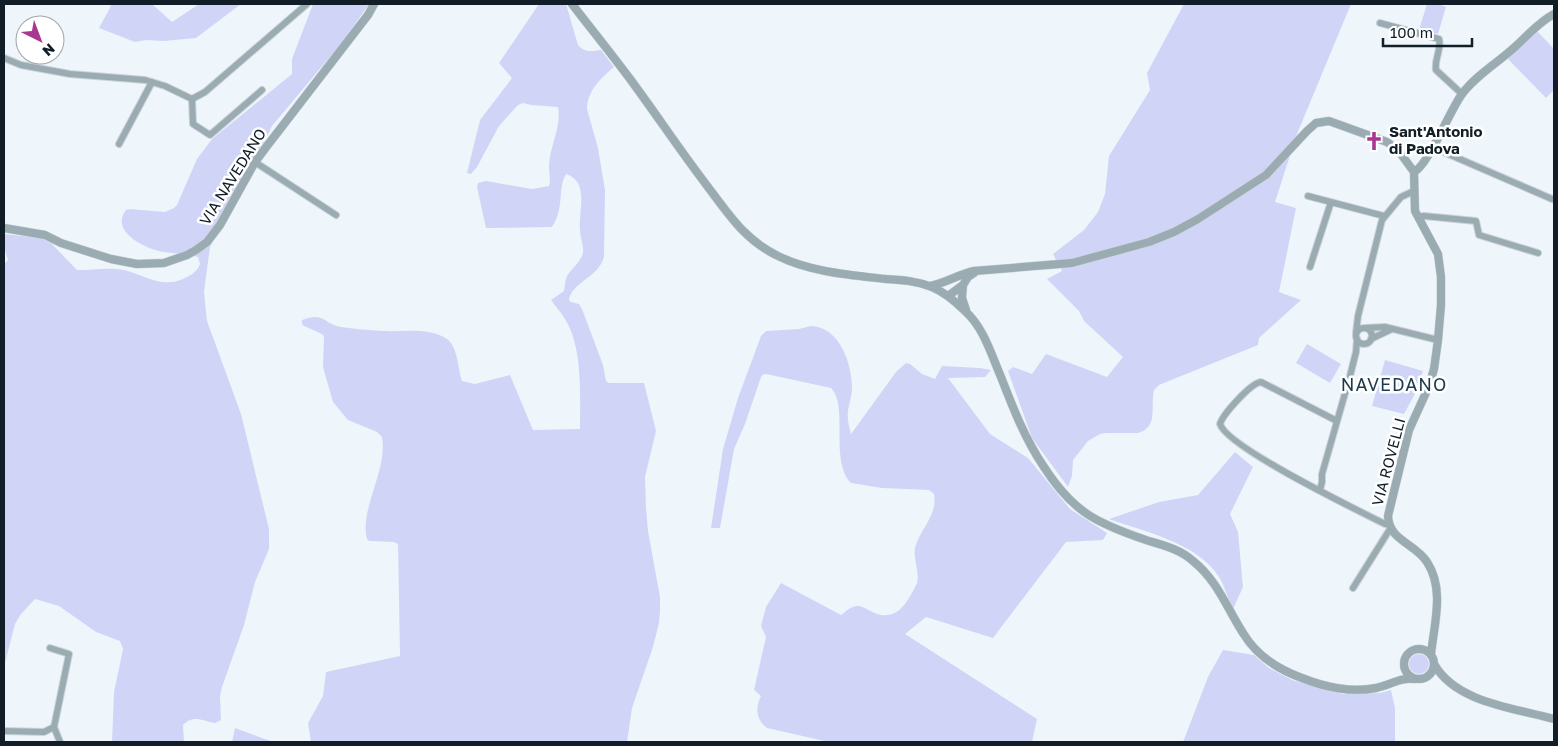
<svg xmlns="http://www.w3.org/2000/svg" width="1558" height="746" font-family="'Golos Text',sans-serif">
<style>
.green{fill:#d0d5f8}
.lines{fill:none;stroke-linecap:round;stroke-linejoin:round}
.minor-casing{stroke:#cbd3d9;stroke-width:8}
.tertiary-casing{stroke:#cbd3d9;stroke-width:9}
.minor{stroke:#9aacb2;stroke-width:6}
.tertiary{stroke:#9aacb2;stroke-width:8}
.labels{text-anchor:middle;stroke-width:5;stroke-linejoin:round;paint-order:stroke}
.poi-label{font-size:15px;font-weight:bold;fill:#111e27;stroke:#fff;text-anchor:start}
.street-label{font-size:15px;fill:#111e27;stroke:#fff}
.quarter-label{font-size:18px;letter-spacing:1px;fill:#1d3b4e;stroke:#fff}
</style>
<rect width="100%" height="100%" fill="#eff6fb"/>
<path class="green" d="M 108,4 L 152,4 L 172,22 L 199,4 L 241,4 L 196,38 L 164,41 L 146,40 L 135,42 L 99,28 L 111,6 Z
M 310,4 L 369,4 L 344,40 L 272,126 L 237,198 L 210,247 L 204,292 L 207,321 L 241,414 L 269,529 L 269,549 L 255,582 L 244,625 L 222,687 L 220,696 L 221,720 L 215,723 C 202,721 194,714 183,725 L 184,742 L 112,742 L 114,692 L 123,649 L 120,641 L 96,632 L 59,606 L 35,599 L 21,614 L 15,624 L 4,667 L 4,264 L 8,260 L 4,247 L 4,234 L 41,238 L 51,243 L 77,270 C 92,270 110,267 124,270 C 148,276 162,290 187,277 C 193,274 197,271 200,264 L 198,257 C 186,253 172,254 159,251 C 143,247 110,231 126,210 L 130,209 L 165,212 L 174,208 L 177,205 L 197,159 L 212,139 L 292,74 L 292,59 L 313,4 Z
M 539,4 L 566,4 L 578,45 C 585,53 591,51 601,50 L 614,67 C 601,78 587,91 587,109 L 598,148 L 605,190 L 604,257 C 599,277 572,282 569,300 L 571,302 L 579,304 L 582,309 L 603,365 L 606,381 L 609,383 L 644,383 L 656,431 L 645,477 L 646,508 L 648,531 L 660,597 L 660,611 L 659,623 L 653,647 L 632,708 L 627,742 L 311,742 L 308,723 L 323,696 L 326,672 L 400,656 L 398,544 L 394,542 L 369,541 L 367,539 C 359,510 388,470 382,437 L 377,432 L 348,420 L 333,402 L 323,367 L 324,336 L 320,333 L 304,326 L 302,324 L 302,320 C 324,311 324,324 341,327 C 354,329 369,330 383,331 C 403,332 429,327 447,339 C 458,347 458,369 462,381 L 475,384 L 510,375 L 533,430 L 580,429 C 580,395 583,348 565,319 C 561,312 555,306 551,300 L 564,291 C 565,286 565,280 567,276 C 572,268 580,263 583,253 C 584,245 580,238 580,230 C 578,211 590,182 566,174 C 557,190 565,207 552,227 L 486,228 L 477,187 L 478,183 L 486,181 L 532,189 L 549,186 C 551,179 549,174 549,167 C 549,147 562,127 558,107 L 531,105 L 523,103 L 518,105 L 499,126 L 477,167 L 471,174 L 467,173 L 480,120 L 512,78 L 499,63 Z
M 1184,4 L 1351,4 L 1297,134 L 1275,202 L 1296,208 L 1279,292 L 1301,300 L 1259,338 L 1258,345 L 1159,385 L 1154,390 C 1150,407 1159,427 1138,433 L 1106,433 L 1100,434 L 1088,441 L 1073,460 L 1072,476 L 1068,487 L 1032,438 L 1008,371 L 1013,367 L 1032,374 L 1046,354 L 1107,377 L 1123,357 L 1084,321 L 1079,311 L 1047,279 L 1062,271 L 1053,254 L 1084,230 L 1098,212 L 1105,194 L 1109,156 L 1150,90 L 1147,73 Z
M 1427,4 L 1438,4 L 1446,7 L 1438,34 L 1419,30 Z
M 1537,31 L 1554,49 L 1554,90 L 1546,98 L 1508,59 Z
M 811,326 C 840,327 852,364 852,388 C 852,396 849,403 848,411 C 847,419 849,426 851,434 L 896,372 L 906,363 L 910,364 L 922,374 L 935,379 L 942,366 L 980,368 L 991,370 L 985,377 L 948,378 L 990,434 L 1028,458 L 1070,509 L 1107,533 L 1103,540 L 1066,542 L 993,638 L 926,617 L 905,634 L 1037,719 L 1032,742 L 829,742 L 767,728 C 756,720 755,707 761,696 L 754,690 L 766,637 L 761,626 L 766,607 L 781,583 L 841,615 C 846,611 852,605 859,606 C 865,607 871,612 877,614 C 899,621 909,599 917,583 C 920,572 913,560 915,548 C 920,529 938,515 934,494 L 929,490 L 882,488 L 851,483 C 829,460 849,406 831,388 L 766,374 L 762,375 L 760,380 L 745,424 L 734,449 L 720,528 L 711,528 L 723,449 L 738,398 L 761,336 L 766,331 L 799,329 Z
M 1307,344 L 1341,364 L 1330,383 L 1296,363 Z
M 1385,360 L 1423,371 L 1417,390 L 1404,414 L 1372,406 Z
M 1235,452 L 1253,467 L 1230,514 L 1238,532 L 1243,587 L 1233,609 C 1228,599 1225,587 1219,577 C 1198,543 1145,532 1109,519 L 1159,502 L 1198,495 Z
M 1223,650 L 1254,655 L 1269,668 L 1292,680 L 1343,694 L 1380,693 L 1391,690 L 1395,708 L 1395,742 L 1183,742 L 1208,677 Z
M1409 664a10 10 0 1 1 20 0a10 10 0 1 1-20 0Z
M 235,728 L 273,742 L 232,742 Z"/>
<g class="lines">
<g class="minor-casing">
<path id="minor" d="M 1380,23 L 1439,39 C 1442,49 1434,59 1436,70 L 1462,94
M 4,58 L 21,65 L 70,74 L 145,80 L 165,86 L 192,99 L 193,124 L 210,135 L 262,90
M 192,99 L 205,92 L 307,4
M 119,144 L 152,82
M 1432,147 L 1552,199
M 255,162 L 336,215
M 1308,196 L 1384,216
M 1418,217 L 1424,216 L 1476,221 L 1479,235 L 1538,253
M 1310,267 L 1331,202
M 1364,328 L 1385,327 L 1438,340
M1356 336a8 8 0 1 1 16 0a8 8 0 1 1-16 0Z
M 1356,333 L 1358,316 L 1382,220 L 1401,197 L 1414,191
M 1371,339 L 1392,329
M 1337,421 L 1261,382 C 1251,383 1223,414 1220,424 C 1227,447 1357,510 1385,524 L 1388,524
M 1320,490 L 1322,482 L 1322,474 L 1350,376 L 1356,352 L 1357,339
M 1353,588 L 1390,529
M 54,727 L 60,742
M 4,731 L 44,732 L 54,727 L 69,654 L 50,648"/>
</g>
<g class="tertiary-casing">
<path id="tertiary" d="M 572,4 C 592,30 613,56 633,83 C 658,117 682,153 708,187 C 729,215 745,240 778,256 C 810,272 850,275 886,279 C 902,280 917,281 932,287 C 944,292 956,302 965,311 C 984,328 991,354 1001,377 C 1013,408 1025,439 1044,467 C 1073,512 1096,523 1146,540 C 1162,545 1180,549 1193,561 C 1217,580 1227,608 1243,633 C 1256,655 1277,669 1302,678 C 1324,687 1352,693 1376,688 C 1391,685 1400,677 1415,679
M 1414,172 C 1429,164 1450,110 1462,94 C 1476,75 1499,62 1516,46 C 1529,34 1539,22 1554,14
M 4,228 L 45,235 L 61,243 L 111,259 L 137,264 L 164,263 L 187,255 L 196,250 L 207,242 L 220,225 L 255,162 L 267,146 L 368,15 L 374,4
M 963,285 L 962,298 L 966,310
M 930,286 C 946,283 959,274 974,271 L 1072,263 L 1149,242 L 1174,232 L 1198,219 L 1266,175 L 1307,131 L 1316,123 L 1329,121 L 1387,142 L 1398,150 L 1414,172 L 1415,211 L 1438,254 L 1441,277 L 1441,305 L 1438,340 L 1434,369 L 1429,386 L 1409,430 L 1388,516 C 1389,541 1415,543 1427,562 C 1445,589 1434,625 1431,654
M 948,296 L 963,285 L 968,277 L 974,273
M1404 664a15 15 0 1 1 30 0a15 15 0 1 1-30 0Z
M 1434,664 C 1456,703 1515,708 1554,719"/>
</g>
<use href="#minor" class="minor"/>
<use href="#tertiary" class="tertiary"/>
</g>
<defs>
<g id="church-bare" transform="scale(1.5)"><path d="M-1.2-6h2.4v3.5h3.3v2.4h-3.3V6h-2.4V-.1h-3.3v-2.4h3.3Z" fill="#a83792" stroke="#fff" stroke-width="2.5" paint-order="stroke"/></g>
</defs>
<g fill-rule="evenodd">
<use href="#church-bare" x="1374" y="141"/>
</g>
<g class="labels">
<g class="poi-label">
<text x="1389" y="137">Sant'Antonio<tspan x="1389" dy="17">di Padova</tspan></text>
</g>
<g class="street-label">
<text transform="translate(233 177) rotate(-58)" y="5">VIA NAVEDANO</text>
<text transform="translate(1389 462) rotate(-75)" y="5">VIA ROVELLI</text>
</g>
<g class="quarter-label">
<text x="1394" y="391">NAVEDANO</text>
</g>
</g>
<rect width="1558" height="746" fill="none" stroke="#111e27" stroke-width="10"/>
<g transform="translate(40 40) rotate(138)"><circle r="24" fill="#ffffff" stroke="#a0a5a9"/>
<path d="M0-4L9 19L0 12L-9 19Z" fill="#a83792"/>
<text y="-8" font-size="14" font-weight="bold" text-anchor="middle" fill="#111e27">N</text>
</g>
<path d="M1383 38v8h89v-8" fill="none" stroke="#111e27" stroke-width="2.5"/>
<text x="1390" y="38" font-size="15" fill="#111e27" stroke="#ffffff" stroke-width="4" paint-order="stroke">100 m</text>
</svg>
